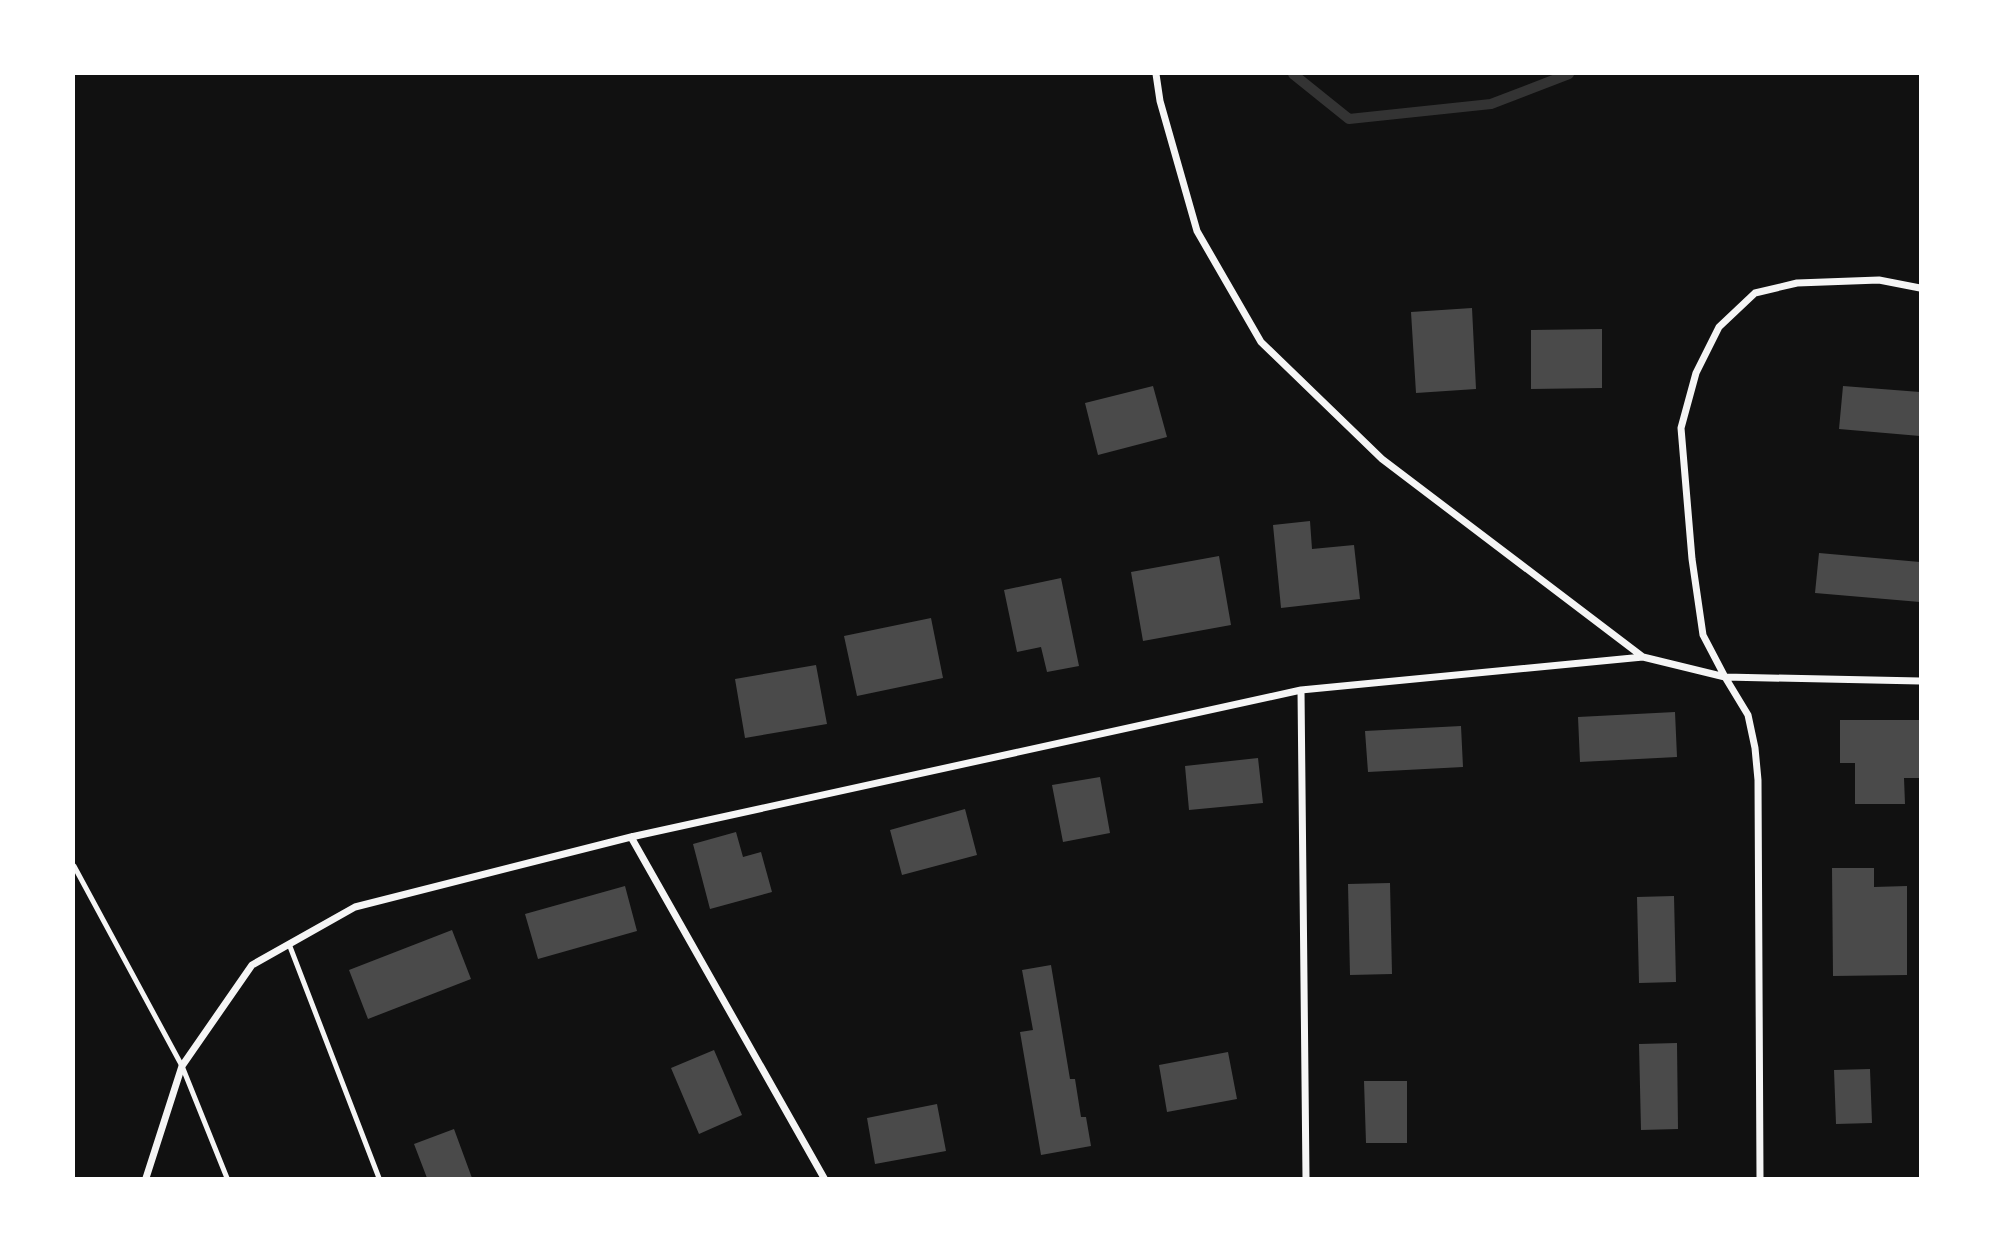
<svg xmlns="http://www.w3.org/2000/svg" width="1994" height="1252" font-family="Barlow,sans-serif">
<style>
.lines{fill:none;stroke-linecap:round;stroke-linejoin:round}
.stream{stroke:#333;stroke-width:10}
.building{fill:#4a4a4a}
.service{stroke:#f5f5f5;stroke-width:5}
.minor{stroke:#f5f5f5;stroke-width:7}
</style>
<rect width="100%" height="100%" fill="#111"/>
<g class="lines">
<path class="stream" d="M 1293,74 L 1349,119 L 1491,104 L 1569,74"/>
</g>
<path class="building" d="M 1472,308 L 1476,389 L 1416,393 L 1411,312 Z
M 1602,329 L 1602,388 L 1531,389 L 1531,330 Z
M 1153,386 L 1167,437 L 1098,455 L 1085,403 Z
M 1843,386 L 1920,392 L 1920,436 L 1839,429 Z
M 1310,521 L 1312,549 L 1354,545 L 1360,599 L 1281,608 L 1273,525 Z
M 1819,553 L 1920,562 L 1920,602 L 1815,593 Z
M 1219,556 L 1231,625 L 1143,641 L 1131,572 Z
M 1061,578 L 1079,666 L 1047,672 L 1041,647 L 1017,652 L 1004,590 Z
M 931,618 L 943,678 L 857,696 L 844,636 Z
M 816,665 L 827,724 L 745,738 L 735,679 Z
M 1675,712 L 1677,757 L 1580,762 L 1578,717 Z
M 1840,720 L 1920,720 L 1920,778 L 1904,778 L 1905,804 L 1855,804 L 1855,763 L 1840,763 Z
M 1461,726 L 1463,767 L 1368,772 L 1365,731 Z
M 1258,758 L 1263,803 L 1189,810 L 1185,766 Z
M 1100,777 L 1110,833 L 1063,842 L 1052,785 Z
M 965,809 L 977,855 L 902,875 L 890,830 Z
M 736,832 L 743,857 L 761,852 L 772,892 L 710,909 L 693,844 Z
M 1832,868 L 1874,868 L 1874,887 L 1907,886 L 1907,975 L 1833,976 Z
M 1390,883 L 1392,974 L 1350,975 L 1348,884 Z
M 625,886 L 637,931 L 538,959 L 525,914 Z
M 1674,896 L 1676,982 L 1639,983 L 1637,897 Z
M 452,930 L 471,979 L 368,1019 L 349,970 Z
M 1051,965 L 1070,1079 L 1075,1079 L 1081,1117 L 1086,1117 L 1091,1146 L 1041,1155 L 1020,1032 L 1033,1030 L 1022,970 Z
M 1677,1043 L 1678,1129 L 1641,1130 L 1639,1044 Z
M 714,1050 L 742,1115 L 699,1134 L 671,1068 Z
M 1228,1052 L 1237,1099 L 1167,1112 L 1159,1065 Z
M 1870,1069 L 1872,1123 L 1836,1124 L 1834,1070 Z
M 1364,1081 L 1407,1081 L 1407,1143 L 1366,1143 Z
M 937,1104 L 946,1151 L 875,1164 L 867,1118 Z
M 454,1129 L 472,1178 L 427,1178 L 414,1144 Z"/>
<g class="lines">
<path class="service" d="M 74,866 L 182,1066 L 227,1178
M 289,944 L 379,1178"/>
<path class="minor" d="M 1156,74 L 1160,101 L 1197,231 L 1261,342 L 1382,459 L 1643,657
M 1301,690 L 1306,1178
M 631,837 L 824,1178
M 146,1178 L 182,1066 L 252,965 L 355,907 L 631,837 L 1301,690 L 1643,657 L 1725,677 L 1920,681
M 1760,1178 L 1758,780 L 1755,748 L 1748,715 L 1725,677 L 1703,635 L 1692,559 L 1681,428 L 1696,373 L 1719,327 L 1755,293 L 1797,283 L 1879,280 L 1920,288"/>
</g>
<rect width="1994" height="1252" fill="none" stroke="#ffffff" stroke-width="150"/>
</svg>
